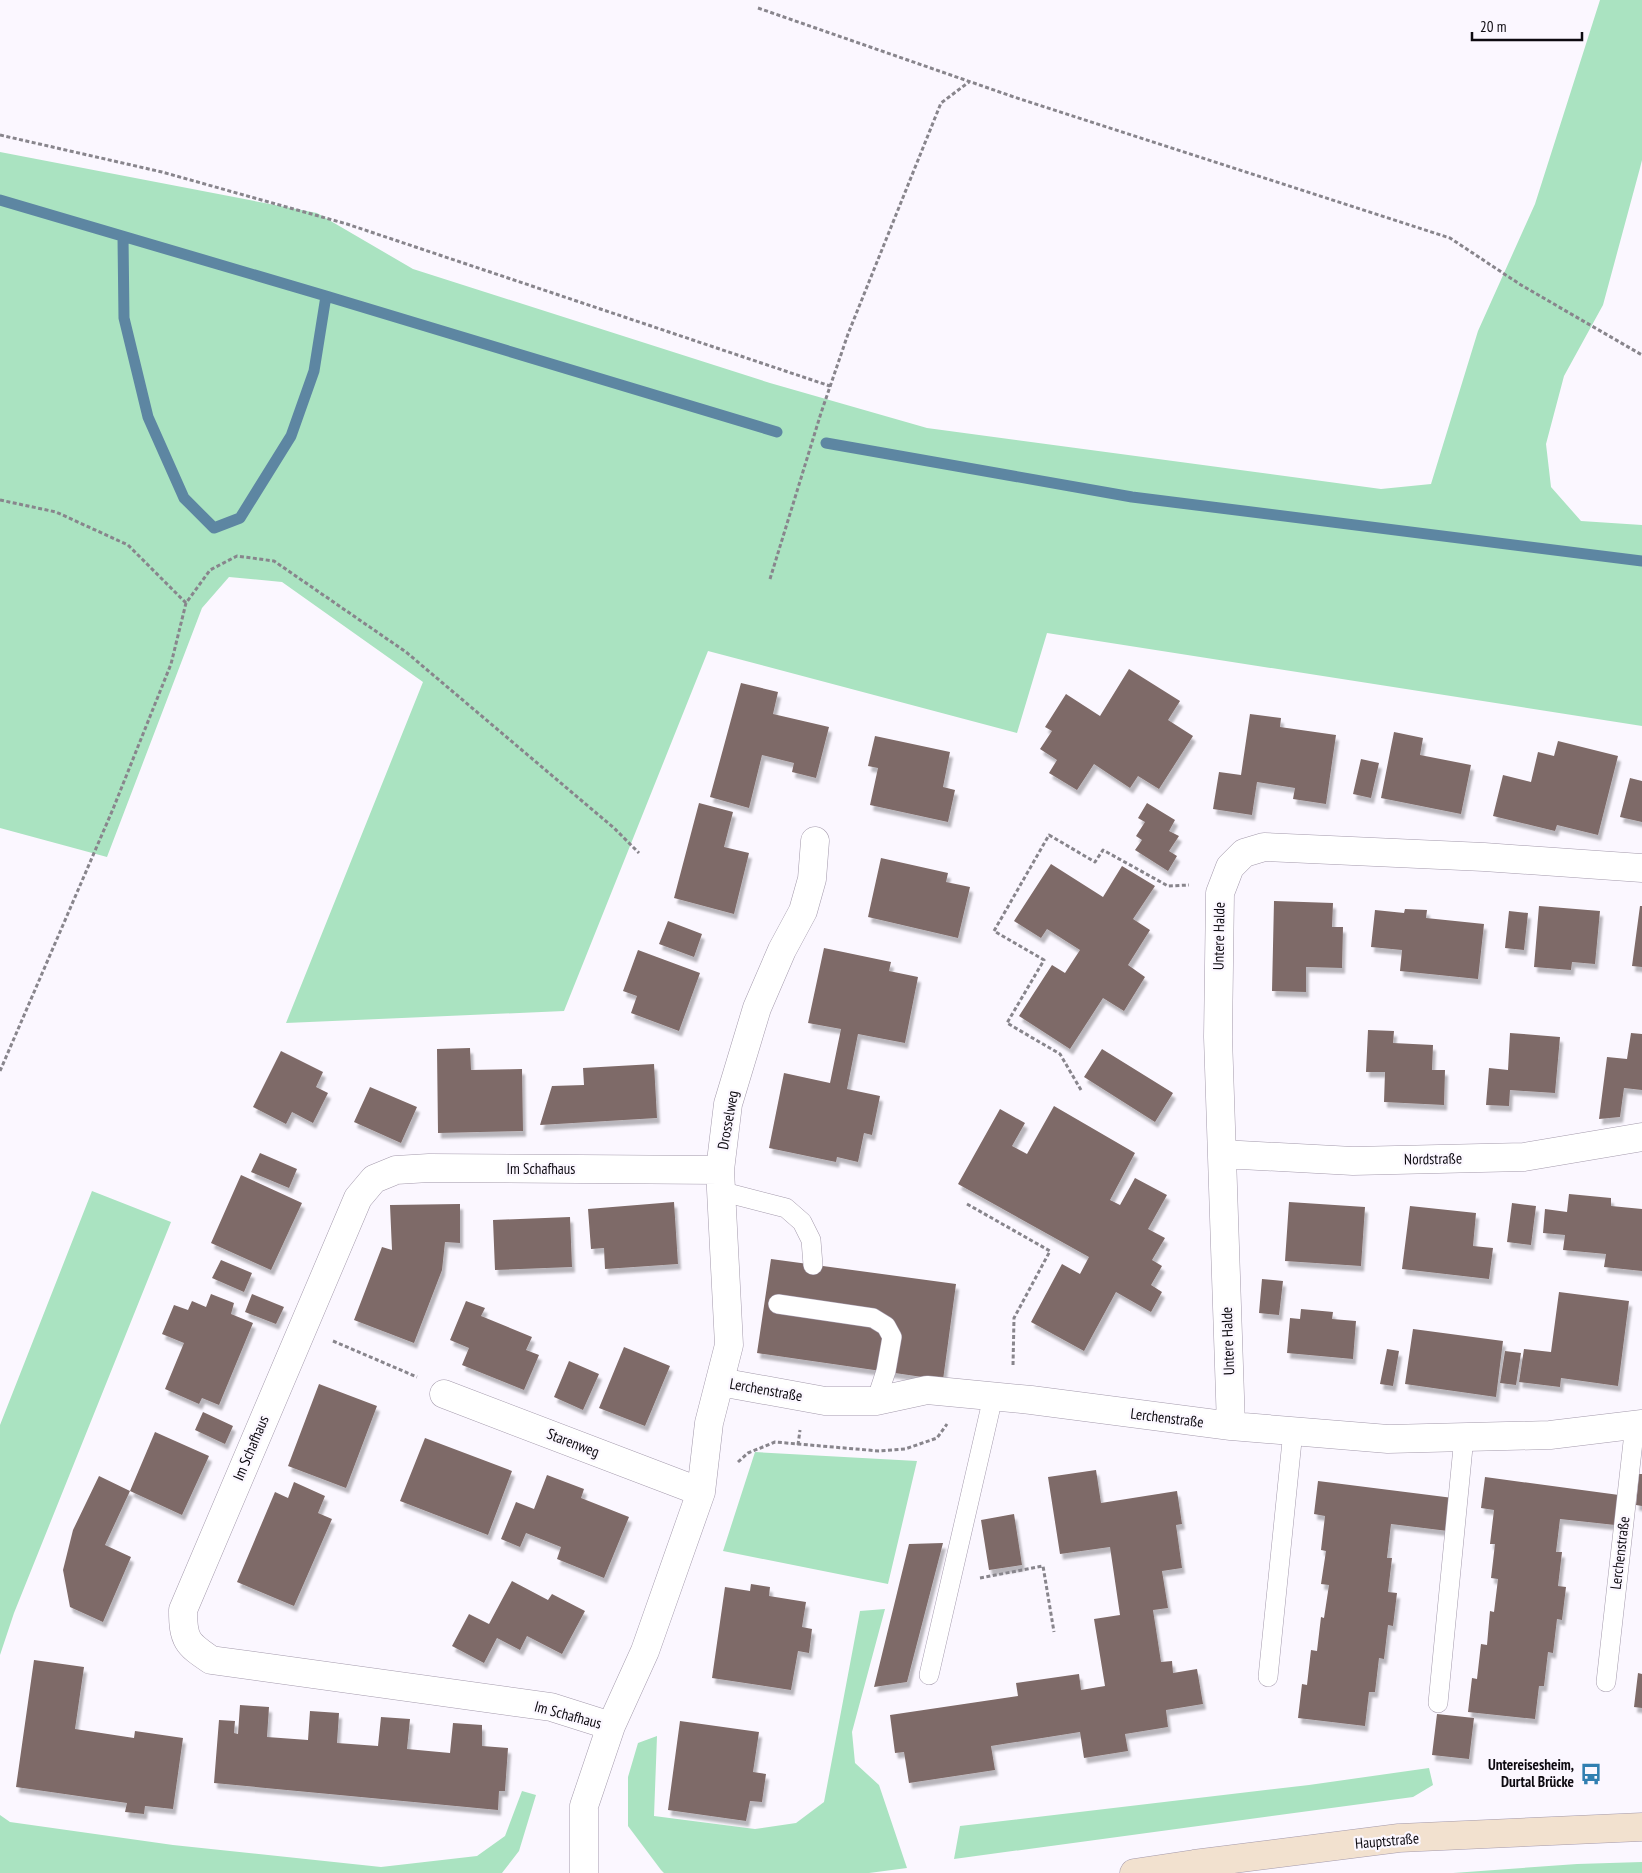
<svg xmlns="http://www.w3.org/2000/svg" width="1642" height="1873" font-family="'PT Sans Narrow',sans-serif">
<style>
.green{fill:#aae3c1}
.lines{fill:none;stroke-linecap:round;stroke-linejoin:round}
.stream{stroke:#5d86a2;stroke-width:11}
.building{fill:#7e6a67;filter:url(#shadow)}
.service-casing{stroke:#a49aac;stroke-width:20}
.minor-casing{stroke:#a49aac;stroke-width:29}
.secondary-casing{stroke:#a49aac;stroke-width:29}
.path{stroke:#88858c;stroke-width:3;stroke-dasharray:4 2.5;stroke-linecap:butt}
.service{stroke:#fff;stroke-width:19}
.minor{stroke:#fff;stroke-width:28}
.secondary{stroke:#f2e1cf;stroke-width:28}
.labels{text-anchor:middle;stroke-width:4.5;stroke-linejoin:round;paint-order:stroke}
.street-label{font-size:15px;fill:#0d0a10;stroke:#fbf7ff}
.poi-label{font-size:15px;font-weight:bold;fill:#0d0a10;stroke:#fbf7ff;text-anchor:end}
</style>
<defs>
<filter id="shadow"><feDropShadow dx="3" dy="5.5" stdDeviation="1" flood-color="#0004"/></filter>
</defs>
<rect width="100%" height="100%" fill="#fbf7ff"/>
<path class="green" d="M 1600,0 L 1642,0 L 1642,160 L 1640,168 L 1603,305 L 1564,376 L 1546,444 L 1551,487 L 1581,521 L 1642,525 L 1642,726 L 1047,633 L 1017,733 L 708,651 L 564,1011 L 286,1023 L 423,682 L 282,582 L 229,577 L 202,608 L 107,857 L 0,828 L 0,152 L 317,213 L 413,269 L 770,383 L 927,428 L 1381,489 L 1431,484 L 1478,331 L 1535,204 Z
M 92,1191 L 171,1222 L 14,1613 L 0,1655 L 0,1425 Z
M 755,1452 L 917,1461 L 888,1584 L 723,1551 Z
M 885,1609 L 852,1732 L 855,1763 L 879,1785 L 907,1868 L 869,1873 L 664,1873 L 661,1870 L 628,1826 L 628,1777 L 638,1743 L 657,1736 L 654,1816 L 755,1829 L 796,1823 L 824,1802 L 860,1611 Z
M 1429,1768 L 1433,1785 L 1413,1797 L 954,1859 L 960,1826 L 1309,1785 Z
M 522,1791 L 536,1795 L 519,1851 L 502,1873 L 0,1873 L 0,1815 L 10,1822 L 173,1845 L 381,1867 L 477,1856 L 505,1836 Z
M 1642,1862 L 1642,1873 L 1453,1873 L 1577,1864 Z"/>
<g class="lines">
<path class="stream" d="M 0,200 L 326,296 L 777,432
M 123,237 L 124,318 L 148,417 L 184,498 L 214,528 L 240,518 L 291,436 L 314,371 L 326,296
M 826,443 L 1132,497 L 1642,561"/>
</g>
<path class="building" d="M 1129,669 L 1180,701 L 1168,720 L 1193,736 L 1159,789 L 1138,776 L 1130,788 L 1094,764 L 1077,790 L 1049,773 L 1057,760 L 1040,749 L 1052,731 L 1045,727 L 1066,694 L 1100,716 Z
M 741,683 L 778,692 L 773,714 L 829,727 L 816,778 L 792,772 L 794,763 L 762,755 L 749,808 L 710,797 Z
M 1250,714 L 1281,718 L 1280,727 L 1336,735 L 1326,804 L 1293,799 L 1295,788 L 1257,782 L 1252,815 L 1213,809 L 1219,772 L 1241,775 Z
M 1394,732 L 1423,738 L 1420,755 L 1471,765 L 1461,814 L 1381,798 Z
M 875,736 L 950,752 L 943,787 L 955,790 L 948,822 L 870,805 L 878,768 L 868,766 Z
M 1558,741 L 1618,756 L 1598,835 L 1557,825 L 1555,831 L 1493,816 L 1503,775 L 1531,782 L 1538,752 L 1554,756 Z
M 1361,759 L 1379,763 L 1371,798 L 1353,794 Z
M 1630,778 L 1642,781 L 1642,822 L 1620,817 Z
M 699,803 L 733,812 L 724,847 L 749,853 L 734,914 L 674,898 Z
M 1147,803 L 1175,820 L 1169,831 L 1179,836 L 1169,851 L 1177,856 L 1168,871 L 1135,850 L 1142,840 L 1136,836 L 1145,822 L 1138,818 Z
M 881,858 L 948,873 L 946,882 L 970,887 L 958,938 L 868,917 Z
M 1051,864 L 1103,897 L 1122,866 L 1155,886 L 1133,919 L 1150,930 L 1128,965 L 1145,977 L 1124,1011 L 1103,998 L 1070,1049 L 1019,1016 L 1052,965 L 1065,973 L 1080,950 L 1047,929 L 1041,938 L 1014,921 Z
M 1274,901 L 1333,903 L 1332,927 L 1343,927 L 1342,968 L 1306,967 L 1306,992 L 1272,991 Z
M 1539,906 L 1600,911 L 1595,964 L 1572,962 L 1571,970 L 1534,967 Z
M 1640,906 L 1642,906 L 1642,967 L 1632,966 Z
M 1405,909 L 1427,910 L 1426,918 L 1484,924 L 1478,979 L 1400,971 L 1402,950 L 1371,947 L 1375,910 L 1404,913 Z
M 1509,911 L 1528,913 L 1524,950 L 1505,948 Z
M 668,921 L 702,934 L 694,957 L 659,944 Z
M 824,948 L 891,962 L 889,971 L 918,977 L 905,1043 L 858,1034 L 847,1089 L 880,1096 L 872,1135 L 864,1133 L 858,1162 L 837,1157 L 836,1162 L 769,1148 L 784,1073 L 830,1083 L 841,1029 L 808,1023 Z
M 638,950 L 700,973 L 679,1031 L 631,1013 L 637,996 L 623,991 Z
M 1368,1030 L 1394,1031 L 1393,1043 L 1433,1045 L 1432,1070 L 1445,1070 L 1444,1105 L 1384,1102 L 1385,1072 L 1366,1072 Z
M 1510,1033 L 1560,1037 L 1555,1093 L 1510,1090 L 1509,1106 L 1486,1105 L 1489,1068 L 1508,1070 Z
M 1631,1033 L 1642,1034 L 1642,1090 L 1624,1088 L 1620,1117 L 1599,1119 L 1607,1057 L 1627,1059 Z
M 470,1048 L 471,1070 L 522,1069 L 523,1131 L 438,1133 L 437,1049 Z
M 1102,1049 L 1173,1093 L 1155,1122 L 1084,1077 Z
M 281,1051 L 323,1072 L 316,1087 L 328,1093 L 313,1123 L 292,1112 L 286,1124 L 253,1107 Z
M 654,1064 L 657,1118 L 540,1125 L 552,1086 L 584,1085 L 583,1068 Z
M 370,1087 L 417,1107 L 401,1143 L 354,1122 Z
M 1054,1106 L 1135,1153 L 1110,1200 L 1120,1205 L 1135,1178 L 1167,1195 L 1148,1229 L 1165,1238 L 1152,1260 L 1162,1266 L 1151,1285 L 1162,1292 L 1151,1312 L 1116,1292 L 1084,1351 L 1031,1322 L 1062,1264 L 1080,1274 L 1089,1257 L 958,1184 L 1000,1109 L 1025,1123 L 1012,1146 L 1027,1154 Z
M 260,1153 L 297,1169 L 289,1188 L 251,1172 Z
M 241,1175 L 302,1203 L 271,1270 L 211,1243 Z
M 1569,1194 L 1611,1198 L 1611,1206 L 1642,1209 L 1642,1271 L 1604,1267 L 1606,1254 L 1563,1250 L 1565,1235 L 1543,1233 L 1545,1209 L 1567,1212 Z
M 674,1202 L 678,1264 L 605,1269 L 604,1248 L 591,1249 L 588,1209 Z
M 1289,1202 L 1365,1207 L 1361,1266 L 1285,1261 Z
M 1512,1203 L 1536,1206 L 1531,1245 L 1507,1242 Z
M 460,1204 L 460,1243 L 445,1242 L 442,1270 L 414,1343 L 354,1320 L 382,1247 L 392,1250 L 390,1205 Z
M 1410,1206 L 1476,1213 L 1473,1246 L 1493,1248 L 1489,1279 L 1402,1269 Z
M 570,1217 L 572,1267 L 495,1270 L 493,1220 Z
M 771,1259 L 956,1284 L 943,1380 L 757,1353 Z
M 221,1260 L 252,1273 L 244,1292 L 212,1278 Z
M 1262,1279 L 1283,1281 L 1279,1315 L 1259,1313 Z
M 1559,1292 L 1629,1301 L 1618,1386 L 1561,1378 L 1560,1387 L 1519,1382 L 1524,1349 L 1551,1352 Z
M 211,1294 L 234,1303 L 231,1314 L 253,1323 L 219,1405 L 202,1398 L 199,1404 L 165,1389 L 184,1343 L 162,1334 L 174,1305 L 188,1310 L 192,1301 L 206,1307 Z
M 252,1294 L 284,1307 L 276,1324 L 245,1312 Z
M 466,1301 L 485,1308 L 481,1316 L 532,1337 L 526,1350 L 539,1355 L 524,1390 L 462,1365 L 469,1348 L 450,1340 Z
M 1301,1309 L 1333,1312 L 1332,1319 L 1356,1321 L 1353,1359 L 1287,1353 L 1290,1318 L 1300,1319 Z
M 1413,1329 L 1503,1341 L 1496,1397 L 1405,1384 Z
M 624,1347 L 670,1366 L 645,1426 L 599,1408 Z
M 1387,1349 L 1399,1351 L 1393,1386 L 1380,1384 Z
M 1505,1351 L 1521,1353 L 1516,1385 L 1500,1383 Z
M 569,1361 L 599,1374 L 583,1410 L 554,1397 Z
M 319,1384 L 377,1406 L 346,1488 L 288,1466 Z
M 203,1412 L 233,1426 L 225,1444 L 195,1430 Z
M 155,1432 L 209,1456 L 182,1515 L 130,1491 L 105,1545 L 131,1557 L 103,1622 L 70,1607 L 63,1570 L 73,1530 L 99,1476 L 130,1491 Z
M 425,1438 L 512,1471 L 488,1535 L 400,1501 Z
M 1096,1470 L 1101,1503 L 1177,1491 L 1182,1524 L 1176,1525 L 1182,1568 L 1162,1571 L 1168,1608 L 1153,1610 L 1161,1662 L 1172,1661 L 1173,1673 L 1197,1669 L 1203,1704 L 1166,1710 L 1168,1727 L 1125,1734 L 1128,1751 L 1084,1758 L 1080,1732 L 991,1746 L 995,1770 L 909,1783 L 904,1752 L 895,1753 L 890,1715 L 1018,1696 L 1016,1683 L 1079,1674 L 1081,1690 L 1105,1686 L 1094,1619 L 1120,1615 L 1110,1547 L 1060,1554 L 1048,1477 Z
M 1639,1474 L 1642,1474 L 1642,1506 L 1636,1505 Z
M 547,1475 L 584,1489 L 581,1498 L 629,1517 L 604,1578 L 557,1559 L 561,1547 L 526,1533 L 520,1547 L 501,1539 L 516,1502 L 534,1509 Z
M 1485,1477 L 1619,1495 L 1615,1525 L 1560,1519 L 1556,1552 L 1562,1552 L 1558,1586 L 1566,1587 L 1562,1620 L 1557,1619 L 1553,1653 L 1548,1652 L 1544,1686 L 1539,1686 L 1535,1719 L 1468,1712 L 1472,1678 L 1477,1679 L 1481,1644 L 1487,1645 L 1490,1611 L 1494,1612 L 1498,1579 L 1491,1578 L 1495,1544 L 1490,1544 L 1494,1510 L 1481,1508 Z
M 1318,1481 L 1453,1498 L 1448,1531 L 1391,1524 L 1387,1558 L 1392,1558 L 1388,1592 L 1397,1593 L 1393,1626 L 1388,1625 L 1384,1659 L 1379,1658 L 1375,1692 L 1369,1692 L 1365,1726 L 1298,1718 L 1302,1684 L 1307,1685 L 1311,1650 L 1317,1651 L 1321,1617 L 1324,1618 L 1329,1585 L 1321,1584 L 1326,1551 L 1321,1550 L 1325,1516 L 1314,1514 Z
M 294,1482 L 325,1496 L 318,1513 L 332,1519 L 294,1606 L 237,1582 L 275,1492 L 288,1498 Z
M 1014,1514 L 1022,1565 L 989,1570 L 981,1520 Z
M 943,1543 L 907,1682 L 874,1687 L 909,1544 Z
M 512,1581 L 548,1600 L 552,1594 L 585,1611 L 562,1654 L 527,1636 L 520,1650 L 497,1638 L 484,1663 L 452,1646 L 469,1614 L 489,1624 Z
M 751,1584 L 770,1587 L 769,1596 L 806,1602 L 802,1627 L 812,1629 L 809,1653 L 798,1651 L 791,1690 L 712,1678 L 725,1587 L 750,1591 Z
M 34,1660 L 84,1667 L 75,1729 L 134,1738 L 135,1731 L 183,1738 L 173,1809 L 145,1806 L 144,1814 L 125,1812 L 127,1803 L 16,1787 Z
M 1638,1673 L 1642,1674 L 1642,1708 L 1634,1707 Z
M 240,1705 L 269,1707 L 267,1737 L 308,1740 L 310,1711 L 339,1713 L 337,1743 L 378,1746 L 381,1717 L 410,1719 L 407,1749 L 450,1753 L 453,1723 L 482,1725 L 482,1746 L 508,1748 L 505,1791 L 499,1791 L 498,1810 L 214,1783 L 219,1720 L 235,1721 L 234,1733 L 238,1734 Z
M 1437,1714 L 1474,1718 L 1469,1759 L 1432,1755 Z
M 680,1721 L 759,1732 L 753,1772 L 766,1774 L 762,1802 L 750,1801 L 746,1821 L 668,1810 Z"/>
<g class="lines">
<g class="service-casing">
<path id="service" d="M 720,1191 L 786,1208 L 802,1222 L 811,1240 L 813,1265
M 778,1304 L 873,1318 L 886,1326 L 892,1337 L 886,1371 L 876,1401
M 929,1675 L 993,1397
M 1268,1677 L 1293,1431
M 1606,1682 L 1635,1424
M 1438,1703 L 1464,1437"/>
</g>
<g class="minor-casing">
<path id="minor" d="M 1222,1154 L 1353,1161 L 1524,1157 L 1642,1137
M 720,1382 L 825,1401 L 876,1401 L 927,1390 L 1031,1400 L 1231,1426 L 1388,1439 L 1550,1435 L 1642,1424
M 444,1394 L 701,1492
M 1231,1426 L 1218,1037 L 1220,893 L 1230,867 L 1244,853 L 1264,847 L 1484,857 L 1642,868
M 611,1726 L 551,1707 L 211,1660 C 187,1644 183,1640 183,1610 L 358,1198 L 374,1179 L 396,1170 L 429,1168 L 720,1170
M 584,1873 L 584,1806 L 611,1726 L 645,1651 L 701,1492 L 709,1423 L 729,1345 L 720,1170 L 728,1104 L 757,1008 L 782,950 L 803,911 L 812,879 L 815,841"/>
</g>
<g class="secondary-casing">
<path id="secondary" d="M 1134,1873 L 1194,1864 L 1399,1838 L 1642,1827"/>
</g>
<path class="path" d="M 758,8 L 1014,97 L 1450,238 L 1521,285 L 1642,355
M 0,135 L 162,172 L 347,224 L 830,386
M 0,500 L 56,512 L 128,545 L 186,603
M 770,579 L 821,413 L 848,334 L 941,103 L 969,82
M 0,1071 L 113,809 L 171,664 L 186,603 L 210,570 L 237,556 L 274,561 L 406,652 L 614,828 L 639,853
M 1081,1090 L 1060,1054 L 1007,1023 L 1044,960 L 994,931 L 1049,835 L 1095,862 L 1103,850 L 1168,886 L 1189,885
M 967,1204 L 1050,1251 L 1014,1318 L 1013,1366
M 333,1341 L 417,1377
M 798,1445 L 800,1430
M 738,1462 L 748,1453 L 775,1442 L 879,1451 L 905,1449 L 937,1438 L 947,1424
M 980,1578 L 1043,1566 L 1054,1632"/>
<use href="#service" class="service"/>
<use href="#minor" class="minor"/>
<use href="#secondary" class="secondary"/>
</g>
<defs>
<g id="bus-bare" transform="scale(1.725)"><path d="M-5-6H5V4H4V6H2V4H-2V6H-4V4H-5ZM-3.5-4V0h7V-4ZM-3.5 1.2v1.5H-2V1.2ZM2 1.2v1.5H3.5V1.2Z" fill="#317fb1" stroke="#fbf7ff" stroke-width="2.5" paint-order="stroke"/></g>
</defs>
<g fill-rule="evenodd">
<use href="#bus-bare" x="1591" y="1774"/>
</g>
<g class="labels">
<g class="street-label">
<text transform="translate(1219 936) rotate(-89)" y="5">Untere Halde</text>
<text transform="translate(728 1120) rotate(-80)" y="5">Drosselweg</text>
<text transform="translate(1433 1159) rotate(-1)" y="5">Nordstraße</text>
<text x="541" y="1174">Im Schafhaus</text>
<text transform="translate(1228 1341) rotate(-92)" y="5">Untere Halde</text>
<text transform="translate(766 1390) rotate(10)" y="5">Lerchenstraße</text>
<text transform="translate(1167 1418) rotate(7)" y="5">Lerchenstraße</text>
<text transform="translate(573 1443) rotate(21)" y="5">Starenweg</text>
<text transform="translate(251 1448) rotate(-67)" y="5">Im Schafhaus</text>
<text transform="translate(1620 1553) rotate(-83)" y="5">Lerchenstraße</text>
<text transform="translate(568 1715) rotate(15)" y="5">Im Schafhaus</text>
<text transform="translate(1387 1841) rotate(-5)" y="5">Hauptstraße</text>
</g>
<g class="poi-label">
<text x="1574" y="1770">Untereisesheim,<tspan x="1574" dy="17">Durtal Brücke</tspan></text>
</g>
</g>
<path d="M1472 32v8h110v-8" fill="none" stroke="#0d0a10" stroke-width="2.5"/>
<text x="1480" y="32" font-size="15" fill="#0d0a10" stroke="#fbf7ff" stroke-width="4" paint-order="stroke">20 m</text>
</svg>
